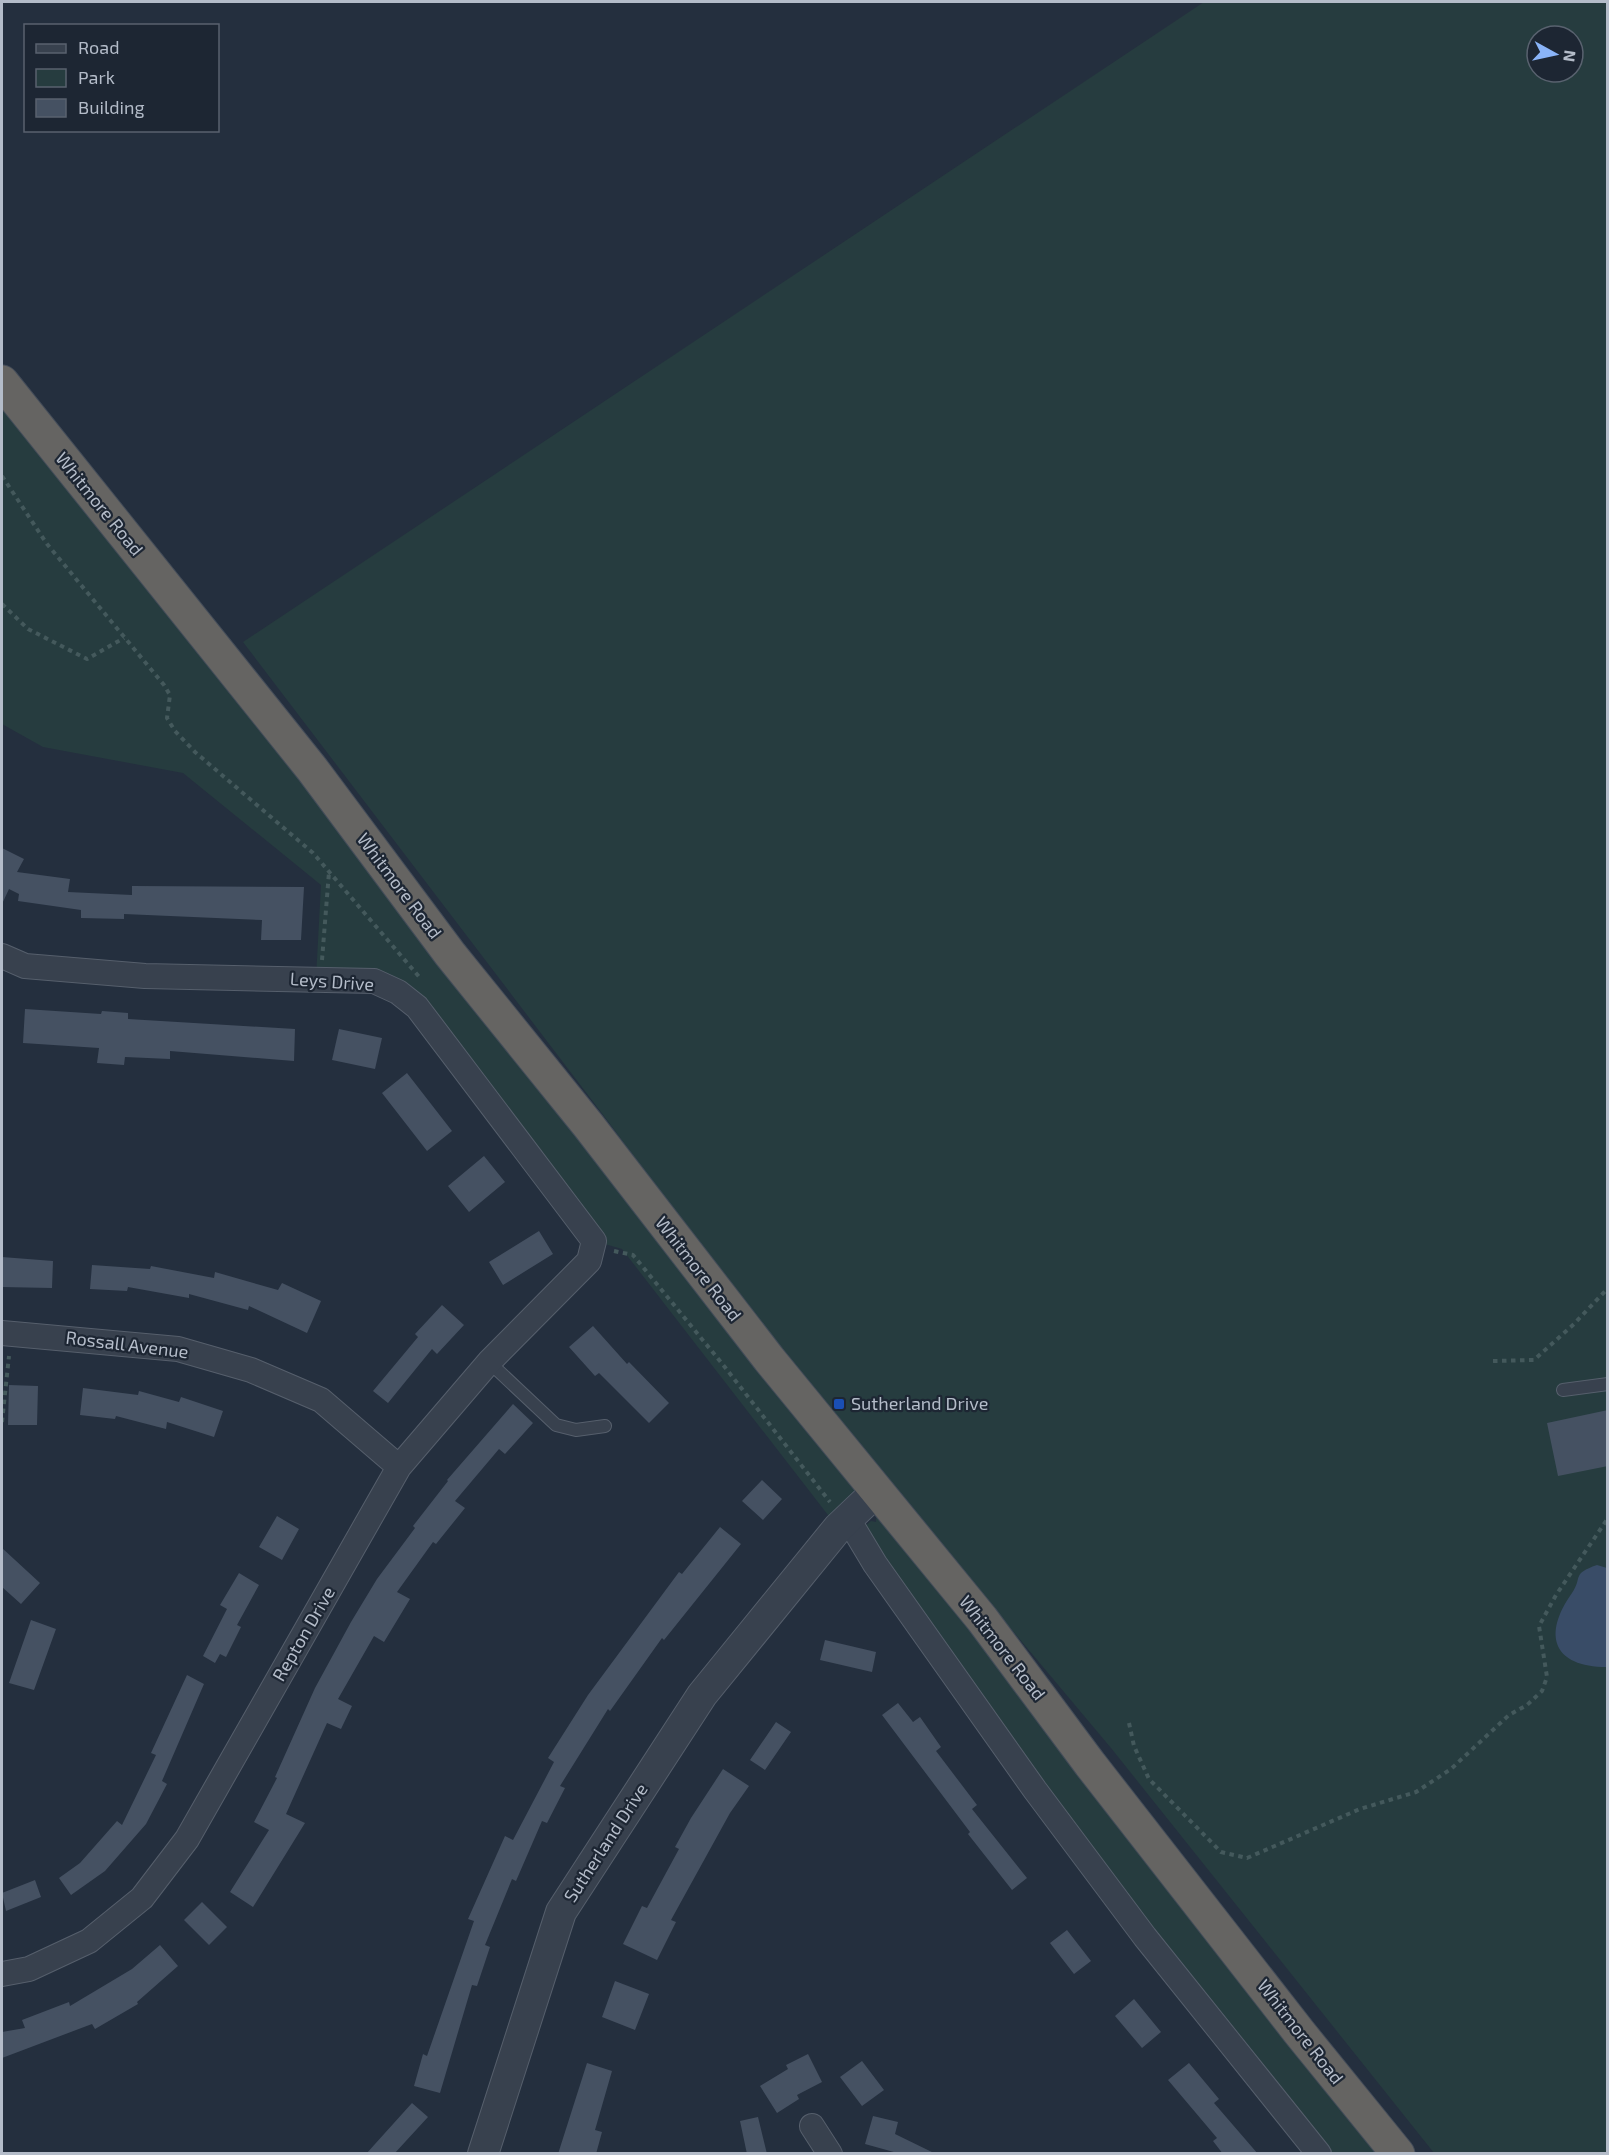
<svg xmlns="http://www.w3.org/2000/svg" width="1609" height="2155" font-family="'Exo 2',sans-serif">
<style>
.green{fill:#263c3f;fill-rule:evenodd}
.water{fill:#394c67}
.building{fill:#455162}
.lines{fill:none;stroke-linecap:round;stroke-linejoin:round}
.service-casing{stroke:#565f6c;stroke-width:14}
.minor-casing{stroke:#565f6c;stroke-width:26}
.tertiary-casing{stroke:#565f6c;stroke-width:32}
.trunk-casing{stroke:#434c59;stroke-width:35}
.path{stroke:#44595c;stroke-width:4;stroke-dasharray:4.5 4.5;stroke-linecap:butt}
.service{stroke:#38414e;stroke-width:12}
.minor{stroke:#38414e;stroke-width:24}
.tertiary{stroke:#38414e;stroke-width:30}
.trunk{stroke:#656462;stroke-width:33}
.transit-dot{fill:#1a4fb4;stroke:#1d2633;stroke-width:2}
.labels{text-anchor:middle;stroke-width:4.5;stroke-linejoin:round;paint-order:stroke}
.street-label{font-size:18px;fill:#b4bcc9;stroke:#1d2633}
.poi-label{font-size:18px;fill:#b4bcc9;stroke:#1d2633;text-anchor:start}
</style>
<rect width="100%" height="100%" fill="#242f3e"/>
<path class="green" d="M 1204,2 L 1607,2 L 1607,2153 L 1434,2153 L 1111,1748 L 777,1350 L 607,1120 L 243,642 ZM 1537,36 L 1573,36 L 1573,72 L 1537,72 Z
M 2,382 L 312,769 L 450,954 L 602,1143 L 673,1238 L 773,1364 L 967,1602 L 1090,1764 L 1212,1916 L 1299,2035 L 1396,2153 L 1319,2153 L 1167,1966 L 1035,1790 L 875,1564 L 875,1553 L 859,1531 L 871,1521 L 876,1522 L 877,1492 L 838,1528 L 622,1249 L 594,1241 L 417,1007 C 381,978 361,981 316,978 L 321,885 L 183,773 L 43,747 L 2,724 Z"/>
<path class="water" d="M 1597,1565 L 1607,1568 L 1607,1667 C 1553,1667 1542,1635 1572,1593 C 1583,1577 1571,1574 1597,1565 Z"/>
<path class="building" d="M 2,848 L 24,859 L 17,872 L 70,879 L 68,892 L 132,895 L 132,886 L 304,887 L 301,940 L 261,940 L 262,920 L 124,914 L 124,919 L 81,918 L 81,910 L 18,901 L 19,894 L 9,889 L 2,904 Z
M 25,1009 L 101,1014 L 102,1011 L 128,1013 L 128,1019 L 295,1029 L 294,1061 L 170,1051 L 170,1059 L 125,1057 L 124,1065 L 97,1063 L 99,1048 L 23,1043 Z
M 339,1029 L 382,1038 L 375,1069 L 332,1060 Z
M 407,1073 L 452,1131 L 427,1151 L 382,1093 Z
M 484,1156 L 505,1182 L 469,1212 L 448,1186 Z
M 539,1231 L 553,1254 L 503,1285 L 489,1262 Z
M 2,1257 L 53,1261 L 52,1288 L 2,1287 Z
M 92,1265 L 150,1269 L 151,1266 L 214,1278 L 215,1272 L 278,1290 L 282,1283 L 321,1301 L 307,1333 L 249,1306 L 248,1310 L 189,1294 L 189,1298 L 128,1287 L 127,1291 L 90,1289 Z
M 442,1305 L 464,1325 L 437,1354 L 432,1349 L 388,1403 L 373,1391 L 418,1337 L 415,1334 Z
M 593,1326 L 627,1364 L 629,1362 L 669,1403 L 649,1423 L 599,1373 L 595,1376 L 569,1347 Z
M 9,1385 L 38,1386 L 37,1425 L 8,1425 Z
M 83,1388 L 138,1395 L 139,1391 L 179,1402 L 181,1397 L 223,1411 L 214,1437 L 167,1422 L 166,1429 L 116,1416 L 115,1419 L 80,1415 Z
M 513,1404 L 533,1423 L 505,1454 L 499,1449 L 455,1501 L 465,1508 L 436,1544 L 433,1542 L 397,1592 L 410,1599 L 384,1642 L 374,1636 L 338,1699 L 352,1706 L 341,1729 L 327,1723 L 286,1814 L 305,1823 L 253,1907 L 230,1892 L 269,1830 L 254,1822 L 277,1778 L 275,1777 L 315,1688 L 351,1622 L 377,1579 L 415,1528 L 413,1526 L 448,1481 L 447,1480 Z
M 1608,1410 L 1608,1466 L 1558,1476 L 1547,1423 Z
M 762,1480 L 782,1499 L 763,1520 L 742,1501 Z
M 277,1516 L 299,1529 L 282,1560 L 259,1547 Z
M 720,1527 L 741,1544 L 664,1640 L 662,1638 L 610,1711 L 608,1709 L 560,1786 L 565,1788 L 547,1823 L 542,1821 L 516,1881 L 512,1879 L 485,1945 L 490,1947 L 477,1986 L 472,1985 L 440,2093 L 414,2086 L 423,2054 L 427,2056 L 474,1921 L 468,1919 L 505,1836 L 513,1840 L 554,1762 L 548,1758 L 588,1695 L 679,1572 L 682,1574 Z
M 2,1548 L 40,1583 L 21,1604 L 2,1587 Z
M 239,1573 L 259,1585 L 237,1625 L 241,1627 L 226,1657 L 220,1654 L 215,1663 L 203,1656 L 227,1609 L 220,1605 Z
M 31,1620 L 56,1629 L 34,1690 L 9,1683 Z
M 825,1640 L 876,1652 L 872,1672 L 820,1660 Z
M 187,1675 L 204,1684 L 162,1781 L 167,1784 L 146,1824 L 105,1871 L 71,1895 L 59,1878 L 80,1863 L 117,1821 L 122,1825 L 156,1755 L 151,1753 Z
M 898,1703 L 913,1722 L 920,1717 L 941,1747 L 936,1751 L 977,1805 L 972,1809 L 1027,1878 L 1012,1890 L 968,1834 L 970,1832 L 882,1715 Z
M 776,1722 L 791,1732 L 765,1770 L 750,1760 Z
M 723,1769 L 749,1786 L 730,1813 L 671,1920 L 676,1922 L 657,1960 L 623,1944 L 642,1906 L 647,1908 L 679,1849 L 675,1847 L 691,1818 Z
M 35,1880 L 41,1897 L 6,1911 L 2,1893 Z
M 202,1902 L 227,1927 L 209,1945 L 184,1920 Z
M 1067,1930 L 1091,1961 L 1074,1974 L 1050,1943 Z
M 160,1945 L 178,1966 L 137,2002 L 138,2004 L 95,2029 L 92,2024 L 2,2058 L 2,2032 L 25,2028 L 22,2020 L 69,2002 L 70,2006 L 132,1969 Z
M 615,1981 L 649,1994 L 635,2030 L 602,2017 Z
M 1134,1999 L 1161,2032 L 1142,2048 L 1115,2016 Z
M 808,2054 L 822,2082 L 797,2095 L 799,2099 L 777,2113 L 760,2086 L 788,2069 L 786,2065 Z
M 862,2061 L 884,2090 L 862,2106 L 840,2077 Z
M 587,2063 L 612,2071 L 595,2130 L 602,2132 L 596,2154 L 558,2154 Z
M 1189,2063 L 1219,2099 L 1214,2103 L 1258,2154 L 1223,2154 L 1213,2141 L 1217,2138 L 1168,2080 Z
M 412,2103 L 428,2117 L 394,2154 L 366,2154 Z
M 873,2116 L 898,2122 L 895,2134 L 936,2154 L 901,2154 L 865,2144 Z
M 758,2117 L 767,2154 L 747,2154 L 740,2121 Z"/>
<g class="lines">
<g class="service-casing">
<path id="service" d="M 489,1362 L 556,1425 L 576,1430 L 605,1426
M 1563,1390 L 1608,1384"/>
</g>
<g class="minor-casing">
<path id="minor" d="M 2,956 L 25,966 L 145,976 L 374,981 L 398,992 L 417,1007 L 594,1241 L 589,1261 L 489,1362 L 399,1467 L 187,1839 L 142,1898 L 89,1941 L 29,1969 L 2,1974
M 2,1333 L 178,1349 L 251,1370 L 321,1400 L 399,1467
M 848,1519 L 875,1564 L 1035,1790 L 1145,1937 L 1319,2154
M 812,2126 L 830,2154"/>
</g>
<g class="tertiary-casing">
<path id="tertiary" d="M 483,2154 L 561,1912 L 702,1695 L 838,1528 L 877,1491"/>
</g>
<g class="trunk-casing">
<path id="trunk" d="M 2,382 L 312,769 L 450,954 L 588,1125 L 769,1359 L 982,1619 L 1090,1764 L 1299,2032 L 1398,2154"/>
</g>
<path class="path" d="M 2,476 L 47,544 L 164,685 L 170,695 L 167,718 L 175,731 L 195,752 L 313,853 L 421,979
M 2,604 L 28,629 L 87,659 L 124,638
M 322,960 L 329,872
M 614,1251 L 633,1255 L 724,1366 L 830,1502
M 1493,1361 L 1534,1360 L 1574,1324 L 1608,1288
M 2,1422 L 9,1356
M 1129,1723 L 1134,1746 L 1149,1779 L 1221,1852 L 1247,1858 L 1360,1809 L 1416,1792 L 1451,1769 L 1509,1715 L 1527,1705 L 1542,1691 L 1547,1677 L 1539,1626 L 1556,1595 L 1608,1518"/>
<use href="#service" class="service"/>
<use href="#minor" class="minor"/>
<use href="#tertiary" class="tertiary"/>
<use href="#trunk" class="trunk"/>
</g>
<rect class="transit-dot" x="833" y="1398" width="12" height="12" rx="3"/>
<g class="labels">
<g class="street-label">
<text transform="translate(99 504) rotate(51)" y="6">Whitmore Road</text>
<text transform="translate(399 886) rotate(53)" y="6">Whitmore Road</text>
<text transform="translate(332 982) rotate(4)" y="6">Leys Drive</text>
<text transform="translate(698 1269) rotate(52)" y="6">Whitmore Road</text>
<text transform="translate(127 1345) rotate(7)" y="6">Rossall Avenue</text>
<text transform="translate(304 1634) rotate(-60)" y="6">Repton Drive</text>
<text transform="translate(1002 1648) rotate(52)" y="6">Whitmore Road</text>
<text transform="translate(606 1843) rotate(-57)" y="6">Sutherland Drive</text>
<text transform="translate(1300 2032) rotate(52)" y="6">Whitmore Road</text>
</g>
<g class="poi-label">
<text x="851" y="1410">Sutherland Drive</text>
</g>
</g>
<rect width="1609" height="2155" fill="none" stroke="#b4bcc9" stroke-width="6"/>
<rect x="24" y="24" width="195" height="108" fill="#1d2633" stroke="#59626f" stroke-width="1.5"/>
<rect x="36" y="44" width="30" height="9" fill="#38414e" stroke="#59626f" stroke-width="1.5"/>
<text x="78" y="54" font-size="18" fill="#b4bcc9">Road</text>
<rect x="36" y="69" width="30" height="18" fill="#263c3f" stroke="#59626f" stroke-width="1.5"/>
<text x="78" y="84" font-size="18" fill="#b4bcc9">Park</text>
<rect x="36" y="99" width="30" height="18" fill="#455162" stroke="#59626f" stroke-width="1.5"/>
<text x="78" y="114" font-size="18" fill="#b4bcc9">Building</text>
<g transform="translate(1555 54) rotate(98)"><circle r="28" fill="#1d2633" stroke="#59626f" stroke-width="1.5"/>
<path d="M0-4.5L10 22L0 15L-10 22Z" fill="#8ab4f8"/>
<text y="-9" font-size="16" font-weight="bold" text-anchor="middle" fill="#b4bcc9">N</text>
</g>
</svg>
